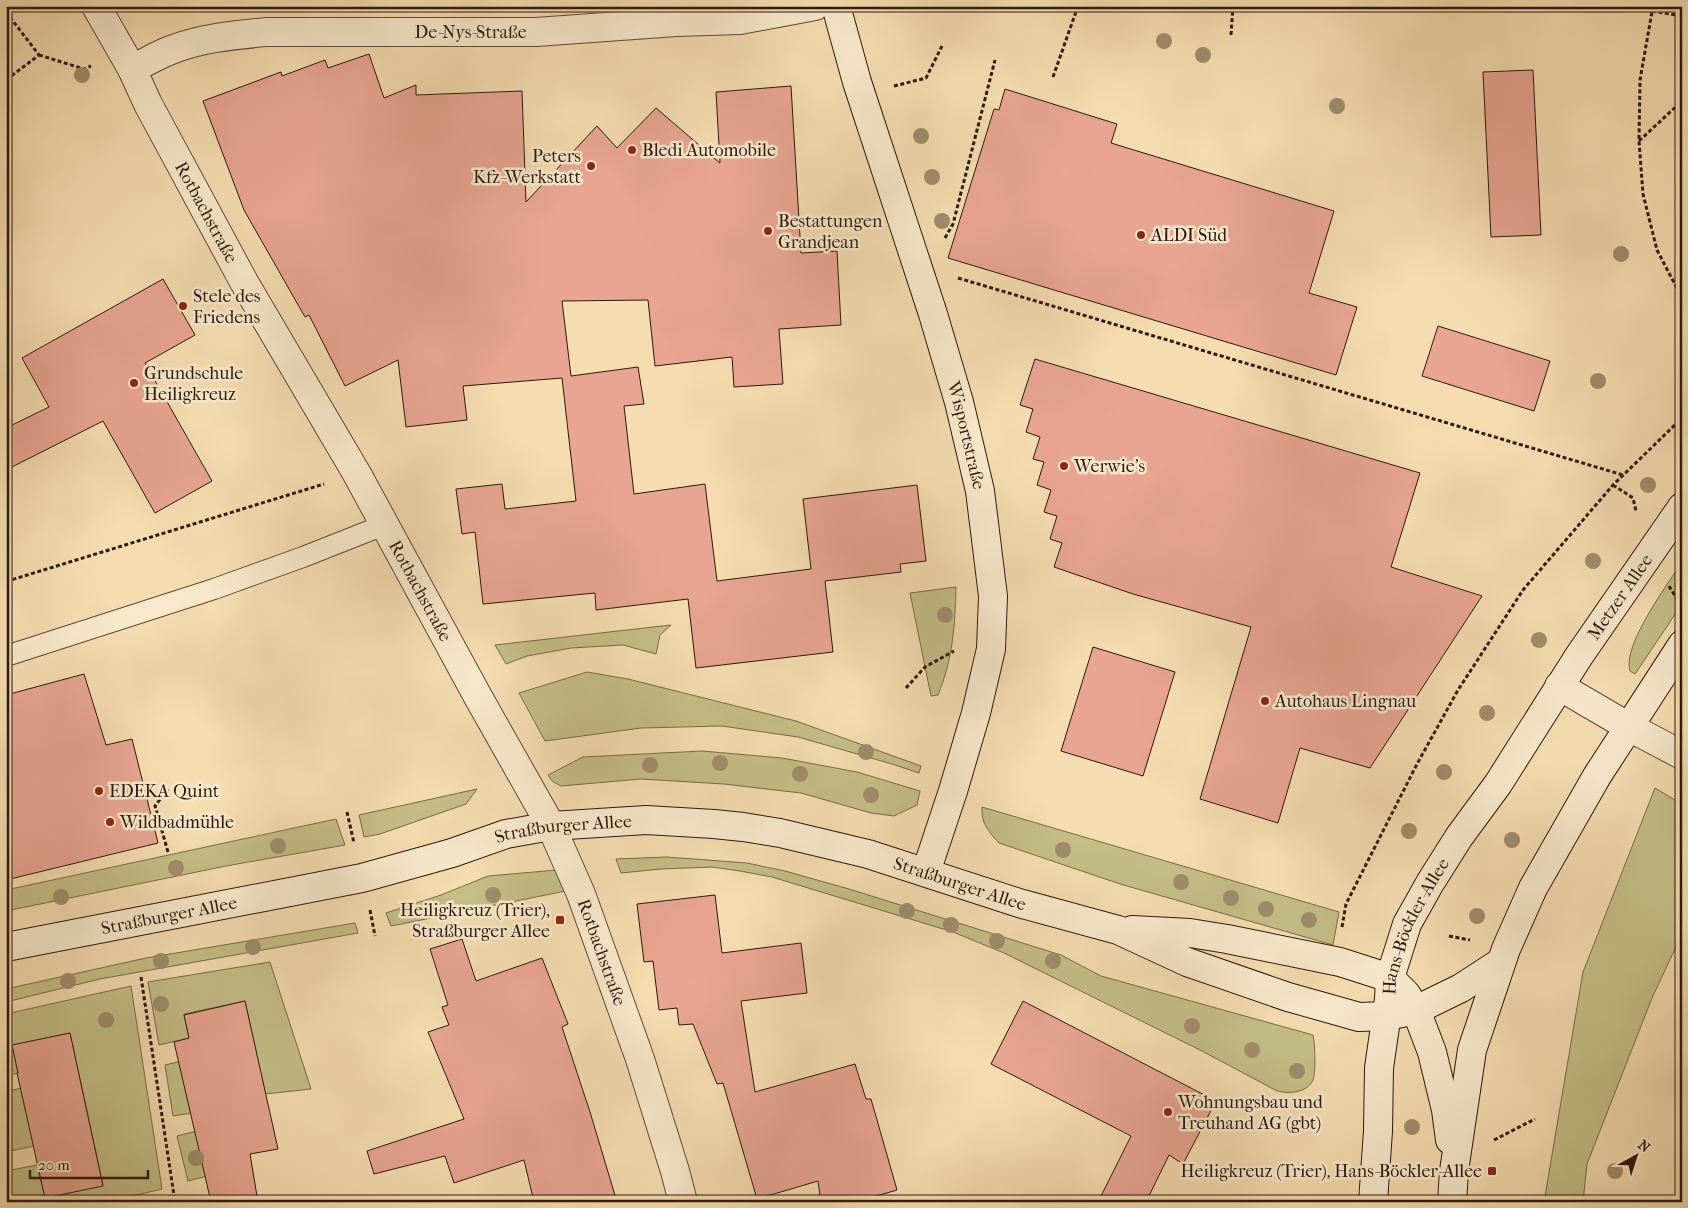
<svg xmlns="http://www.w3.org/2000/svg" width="1688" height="1208" font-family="'IM FELL French Canon',serif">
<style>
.green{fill:#c4be86;stroke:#786b4b}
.building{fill:#e8a591;stroke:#2d1810}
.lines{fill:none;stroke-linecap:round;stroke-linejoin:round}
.lane-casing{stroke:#5f4938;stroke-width:22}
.street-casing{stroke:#5f4938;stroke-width:30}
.secondary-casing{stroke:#2d1810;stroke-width:30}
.path{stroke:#2d1810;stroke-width:3;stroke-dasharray:4 2.5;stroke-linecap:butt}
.lane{stroke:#f8e9cc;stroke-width:20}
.street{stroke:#f8e9cc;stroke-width:28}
.secondary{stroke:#f8e9cc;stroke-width:28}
.tree{fill:#a08c6b}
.poi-dot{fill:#8f2418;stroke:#f8e9cc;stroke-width:2}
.labels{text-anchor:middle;stroke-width:5;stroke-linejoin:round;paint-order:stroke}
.street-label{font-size:18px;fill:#2d1810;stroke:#f8e9cc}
.poi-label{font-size:18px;fill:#2d1810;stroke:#f8e9cc;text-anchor:start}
</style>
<rect width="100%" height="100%" fill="#f5ddb0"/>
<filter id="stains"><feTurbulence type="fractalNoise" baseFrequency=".004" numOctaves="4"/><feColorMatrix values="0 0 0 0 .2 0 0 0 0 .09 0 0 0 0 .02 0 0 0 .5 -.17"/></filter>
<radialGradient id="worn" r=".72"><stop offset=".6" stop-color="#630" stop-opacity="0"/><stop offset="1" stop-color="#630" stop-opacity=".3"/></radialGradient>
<path class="green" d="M 1682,562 L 1682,604 L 1635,674 L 1630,671 C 1622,646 1667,585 1682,562 Z
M 956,587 C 955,626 953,658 938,695 L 931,696 L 910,593 Z
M 671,625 L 660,635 L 656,654 L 623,645 L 571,648 L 527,656 L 506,664 L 495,645 Z
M 587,672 L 628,679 L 796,721 L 921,766 L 919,773 L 892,764 L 798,737 L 722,726 L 641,728 L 545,741 L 519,693 Z
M 702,751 L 782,758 L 857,772 L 920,791 L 917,805 L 894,816 L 871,813 L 801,793 L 724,784 L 641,779 L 561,786 L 552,781 L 548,775 L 583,757 Z
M 1655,788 L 1682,804 L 1682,934 L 1652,998 L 1587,1164 L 1583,1202 L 1544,1202 L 1583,972 Z
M 477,789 L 466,804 L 380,834 L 364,837 L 359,815 Z
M 982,807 L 1339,912 L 1333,945 L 1120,884 L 999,843 C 988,831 981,823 982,807 Z
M 336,819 L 345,845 L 226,866 L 6,911 L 6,890 Z
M 667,857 L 747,863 L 785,871 L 849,889 L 1061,955 L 1101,976 L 1313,1035 C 1315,1043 1316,1073 1313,1080 C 1307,1093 1289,1094 1277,1091 L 1202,1051 L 1004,953 L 953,932 L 772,877 L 740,871 L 712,867 L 661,869 L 621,873 L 616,859 Z
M 557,870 L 566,891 L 391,926 L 386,913 L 441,895 L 488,876 Z
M 355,923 L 358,933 L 100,979 L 6,1002 L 6,989 L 146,958 Z
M 270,962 L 311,1089 L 265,1094 L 245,1001 L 184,1014 L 189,1038 L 159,1045 L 148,982 Z
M 131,986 L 162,1189 L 107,1202 L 10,1202 L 6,1182 L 6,1171 L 37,1165 L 45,1198 L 103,1185 L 70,1033 L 13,1045 L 18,1073 L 6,1076 L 6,1014 Z
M 193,1058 L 205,1111 L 173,1116 L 165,1065 Z
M 21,1088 L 34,1146 L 6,1152 L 6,1092 Z
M 209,1128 L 219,1173 L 188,1181 L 177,1136 Z"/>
<path class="building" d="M 369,54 L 384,98 L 416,85 L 416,95 L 522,91 L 526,202 L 597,126 L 617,148 L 656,108 L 720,163 L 716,92 L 791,86 L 801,253 L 837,251 L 841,325 L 779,329 L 783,384 L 734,387 L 732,357 L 655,366 L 648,300 L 562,301 L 571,376 L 638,367 L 644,404 L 624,406 L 634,494 L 705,484 L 717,581 L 811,569 L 803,499 L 917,485 L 926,561 L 900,564 L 901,572 L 825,581 L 833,652 L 696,668 L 688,599 L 596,610 L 595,593 L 483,604 L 475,532 L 462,534 L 456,489 L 502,484 L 505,509 L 576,501 L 562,378 L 463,386 L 467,420 L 406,427 L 398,360 L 345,386 L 309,315 L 305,317 L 244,210 L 203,101 L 281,72 L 282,76 L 325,60 L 328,68 Z
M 1533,70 L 1541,235 L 1491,237 L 1483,72 Z
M 1005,89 L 1117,124 L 1111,143 L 1334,211 L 1309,293 L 1357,307 L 1336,375 L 948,258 L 994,109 L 999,110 Z
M 163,279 L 195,335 L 145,363 L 212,481 L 155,513 L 103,421 L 6,470 L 6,428 L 49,407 L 22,358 Z
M 1438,326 L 1550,361 L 1534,411 L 1422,376 Z
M 1035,359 L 1420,473 L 1391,567 L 1482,596 L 1370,768 L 1300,748 L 1278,823 L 1200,799 L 1251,627 L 1133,594 L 1054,567 L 1062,543 L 1050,539 L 1057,516 L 1044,512 L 1051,490 L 1037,485 L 1044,462 L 1033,459 L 1040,437 L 1026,432 L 1033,409 L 1020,405 Z
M 1093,647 L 1175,672 L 1143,776 L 1061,751 Z
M 84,674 L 106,745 L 132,739 L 158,843 L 6,880 L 6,695 Z
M 715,895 L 722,953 L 801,943 L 807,993 L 741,1001 L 755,1092 L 855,1064 L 866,1099 L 871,1099 L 897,1190 L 856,1202 L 821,1202 L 818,1181 L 757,1199 L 723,1083 L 717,1084 L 693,1024 L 679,1025 L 677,1008 L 659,1010 L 653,961 L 644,962 L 637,904 Z
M 462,939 L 476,981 L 542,958 L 568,1024 L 562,1027 L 590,1112 L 617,1202 L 534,1202 L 524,1160 L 454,1183 L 445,1156 L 374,1174 L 367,1151 L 464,1119 L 428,1032 L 449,1025 L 442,1007 L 448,1005 L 430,949 Z
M 245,1001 L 278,1149 L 250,1154 L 258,1202 L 211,1202 L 174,1042 L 189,1038 L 184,1015 Z
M 1023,1001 L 1216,1101 L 1183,1164 L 1169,1155 L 1146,1202 L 1098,1202 L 1131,1136 L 991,1064 Z
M 70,1033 L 103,1186 L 45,1198 L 17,1073 L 18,1073 L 12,1045 Z"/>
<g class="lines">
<g class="lane-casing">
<path id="lane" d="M 6,656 L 214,589 L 303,557 L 384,525"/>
</g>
<g class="street-casing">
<g id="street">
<path id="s1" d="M 96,6 L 132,69 L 148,104 L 244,282 L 357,474 L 477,695 L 551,826 L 581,894 L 640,1059 L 675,1171 L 683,1202"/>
<path id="s2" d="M 132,69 C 145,63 157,55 171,50 C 201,38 235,35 267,32 L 536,32 L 676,22 L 740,20 L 815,6"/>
<path d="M 1559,686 L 1629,727 L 1682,755"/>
</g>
</g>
<g class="secondary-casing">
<g id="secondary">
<path id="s3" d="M 836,6 L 857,82 L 933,314 L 959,402 L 980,491 L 993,596 L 991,649 L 976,713 L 953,791 L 926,872"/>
<path d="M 1132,930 L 1190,933 L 1227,939 L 1340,962 L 1390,978 L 1406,994 L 1416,1010 L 1432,1052 L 1446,1110 L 1450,1140"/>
<path id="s4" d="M 6,947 L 362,878 L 452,853 L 506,834 L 551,826 L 646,820 L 714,824 L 743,827 L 780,833 L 868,854 L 1019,903 L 1118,930 L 1187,962 L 1288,997 L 1359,1017 L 1387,1016 L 1416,1010 L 1461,988 L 1501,962"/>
<path id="s5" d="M 1373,1202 L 1378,1131 L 1379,1068 L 1389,999 L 1390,978 L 1407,924 L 1430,883 L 1459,837 L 1498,784 L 1579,656 L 1682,507"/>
<path d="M 1452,1202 L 1454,1171 L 1472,1050 L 1506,949 L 1533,888 L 1597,776 L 1682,645"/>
</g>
</g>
<path class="path" d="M 1653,6 L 1640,80 L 1639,141 L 1643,194 L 1657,250 L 1682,298
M 1652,11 L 1682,16
M 6,12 L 39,55 L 6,80
M 1231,35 L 1233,6
M 39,55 L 84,69 L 91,66
M 1053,77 L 1078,6
M 894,86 L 926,78 L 942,46
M 1639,141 L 1682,101
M 945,238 L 953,224 L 995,60
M 958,278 L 1623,475
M 1613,485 L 1633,498 L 1636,511
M 6,580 L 11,580 L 324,484
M 1669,586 L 1682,607
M 906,688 L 925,667 L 954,651
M 347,812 L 354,843
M 168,852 L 155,806 L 168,789
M 370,910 L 375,936
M 1342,927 L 1346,904 L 1417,764 L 1458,690 L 1523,590 L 1613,485 L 1682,418
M 1449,936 L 1470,940
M 141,977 L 175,1202
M 1494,1140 L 1535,1119"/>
<use href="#lane" class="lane"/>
<use href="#street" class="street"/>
<use href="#secondary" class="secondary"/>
</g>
<g class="tree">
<circle cx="1164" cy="41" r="8"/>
<circle cx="1203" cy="55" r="8"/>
<circle cx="82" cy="75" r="8"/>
<circle cx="1337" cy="106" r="8"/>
<circle cx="921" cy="136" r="8"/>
<circle cx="932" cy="177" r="8"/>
<circle cx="942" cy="221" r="8"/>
<circle cx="1621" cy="254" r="8"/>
<circle cx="1598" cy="381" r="8"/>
<circle cx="1648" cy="485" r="8"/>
<circle cx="1593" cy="561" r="8"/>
<circle cx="945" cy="615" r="8"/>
<circle cx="1539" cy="640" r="8"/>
<circle cx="1487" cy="713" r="8"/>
<circle cx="866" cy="752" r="8"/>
<circle cx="720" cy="763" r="8"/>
<circle cx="650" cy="765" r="8"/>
<circle cx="1444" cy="772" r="8"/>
<circle cx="800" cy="774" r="8"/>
<circle cx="871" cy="795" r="8"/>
<circle cx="1409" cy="831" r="8"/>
<circle cx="1512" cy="840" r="8"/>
<circle cx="278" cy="846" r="8"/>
<circle cx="1063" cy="850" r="8"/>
<circle cx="176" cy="868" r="8"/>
<circle cx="1181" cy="882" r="8"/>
<circle cx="493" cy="895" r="8"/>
<circle cx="61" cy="897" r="8"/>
<circle cx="1231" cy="898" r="8"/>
<circle cx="1266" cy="909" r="8"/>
<circle cx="907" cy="911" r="8"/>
<circle cx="1477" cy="916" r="8"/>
<circle cx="1309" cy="920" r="8"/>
<circle cx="951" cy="925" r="8"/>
<circle cx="997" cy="941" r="8"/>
<circle cx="253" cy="947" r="8"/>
<circle cx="161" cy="961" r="8"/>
<circle cx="1053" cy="961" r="8"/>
<circle cx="68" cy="981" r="8"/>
<circle cx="161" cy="1004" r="8"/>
<circle cx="106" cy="1020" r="8"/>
<circle cx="1192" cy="1026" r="8"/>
<circle cx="1252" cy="1050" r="8"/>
<circle cx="1297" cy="1071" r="8"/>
<circle cx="1412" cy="1127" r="8"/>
<circle cx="196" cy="1158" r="8"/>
<circle cx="1615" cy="1171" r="8"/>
</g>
<g class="poi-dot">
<circle cx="632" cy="150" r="5"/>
<circle cx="591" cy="166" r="5"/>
<circle cx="768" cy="231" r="5"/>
<circle cx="1141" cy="235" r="5"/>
<circle cx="183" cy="306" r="5"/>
<circle cx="134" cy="383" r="5"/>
<circle cx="1064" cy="466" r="5"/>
<circle cx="1265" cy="701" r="5"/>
<circle cx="99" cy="791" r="5"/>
<circle cx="110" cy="822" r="5"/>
<rect x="555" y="915" width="10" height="10" rx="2.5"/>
<circle cx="1168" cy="1112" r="5"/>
<rect x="1487" y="1166" width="10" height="10" rx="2.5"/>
</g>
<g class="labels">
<g class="street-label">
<text dy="6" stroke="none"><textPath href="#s2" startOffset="345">De-Nys-Straße</textPath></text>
<text dy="6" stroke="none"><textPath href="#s1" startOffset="234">Rotbachstraße</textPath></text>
<text dy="6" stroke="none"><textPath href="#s3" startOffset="449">Wisportstraße</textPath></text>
<text dy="6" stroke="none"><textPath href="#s1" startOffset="669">Rotbachstraße</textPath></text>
<text dy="6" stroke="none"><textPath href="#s5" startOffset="672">Metzer Allee</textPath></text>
<text dy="6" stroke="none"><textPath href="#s4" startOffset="571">Straßburger Allee</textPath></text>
<text dy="6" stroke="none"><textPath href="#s4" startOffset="976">Straßburger Allee</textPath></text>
<text dy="6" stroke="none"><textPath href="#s4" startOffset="166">Straßburger Allee</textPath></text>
<text dy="6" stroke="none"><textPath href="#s5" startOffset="282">Hans-Böckler-Allee</textPath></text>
<text dy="6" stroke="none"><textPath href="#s1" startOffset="1074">Rotbachstraße</textPath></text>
</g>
<g class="poi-label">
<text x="642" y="156">Bledi Automobile</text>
<text x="581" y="162" text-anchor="end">Peters<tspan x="581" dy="21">Kfz-Werkstatt</tspan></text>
<text x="778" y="227">Bestattungen<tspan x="778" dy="21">Grandjean</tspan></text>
<text x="1151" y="241">ALDI Süd</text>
<text x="193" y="302">Stele des<tspan x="193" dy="21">Friedens</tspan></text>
<text x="144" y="379">Grundschule<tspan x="144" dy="21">Heiligkreuz</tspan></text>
<text x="1074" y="472">Werwie's</text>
<text x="1275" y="707">Autohaus Lingnau</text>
<text x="109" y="797">EDEKA Quint</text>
<text x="120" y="828">Wildbadmühle</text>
<text x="550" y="916" text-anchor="end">Heiligkreuz (Trier),<tspan x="550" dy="21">Straßburger Allee</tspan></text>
<text x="1178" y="1108">Wohnungsbau und<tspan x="1178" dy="21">Treuhand AG (gbt)</tspan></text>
<text x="1482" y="1177" text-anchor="end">Heiligkreuz (Trier), Hans-Böckler-Allee</text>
</g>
</g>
<rect width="1688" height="1208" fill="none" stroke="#f5ddb0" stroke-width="25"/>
<rect x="8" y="8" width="1673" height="1193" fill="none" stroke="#2d1810" stroke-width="2.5"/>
<rect x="12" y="12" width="1663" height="1183" fill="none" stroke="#2d1810"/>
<g transform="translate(1636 1156) rotate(39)" stroke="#f8e9cc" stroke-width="4" paint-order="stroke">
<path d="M0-4L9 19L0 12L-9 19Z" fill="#2d1810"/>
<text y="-8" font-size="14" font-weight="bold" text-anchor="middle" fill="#2d1810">N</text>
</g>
<path d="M30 1170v8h118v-8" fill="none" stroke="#2d1810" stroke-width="2.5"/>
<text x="38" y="1170" font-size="15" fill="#2d1810" stroke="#f8e9cc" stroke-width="4" paint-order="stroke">20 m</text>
<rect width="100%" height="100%" filter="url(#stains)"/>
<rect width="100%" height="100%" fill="url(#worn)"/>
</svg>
